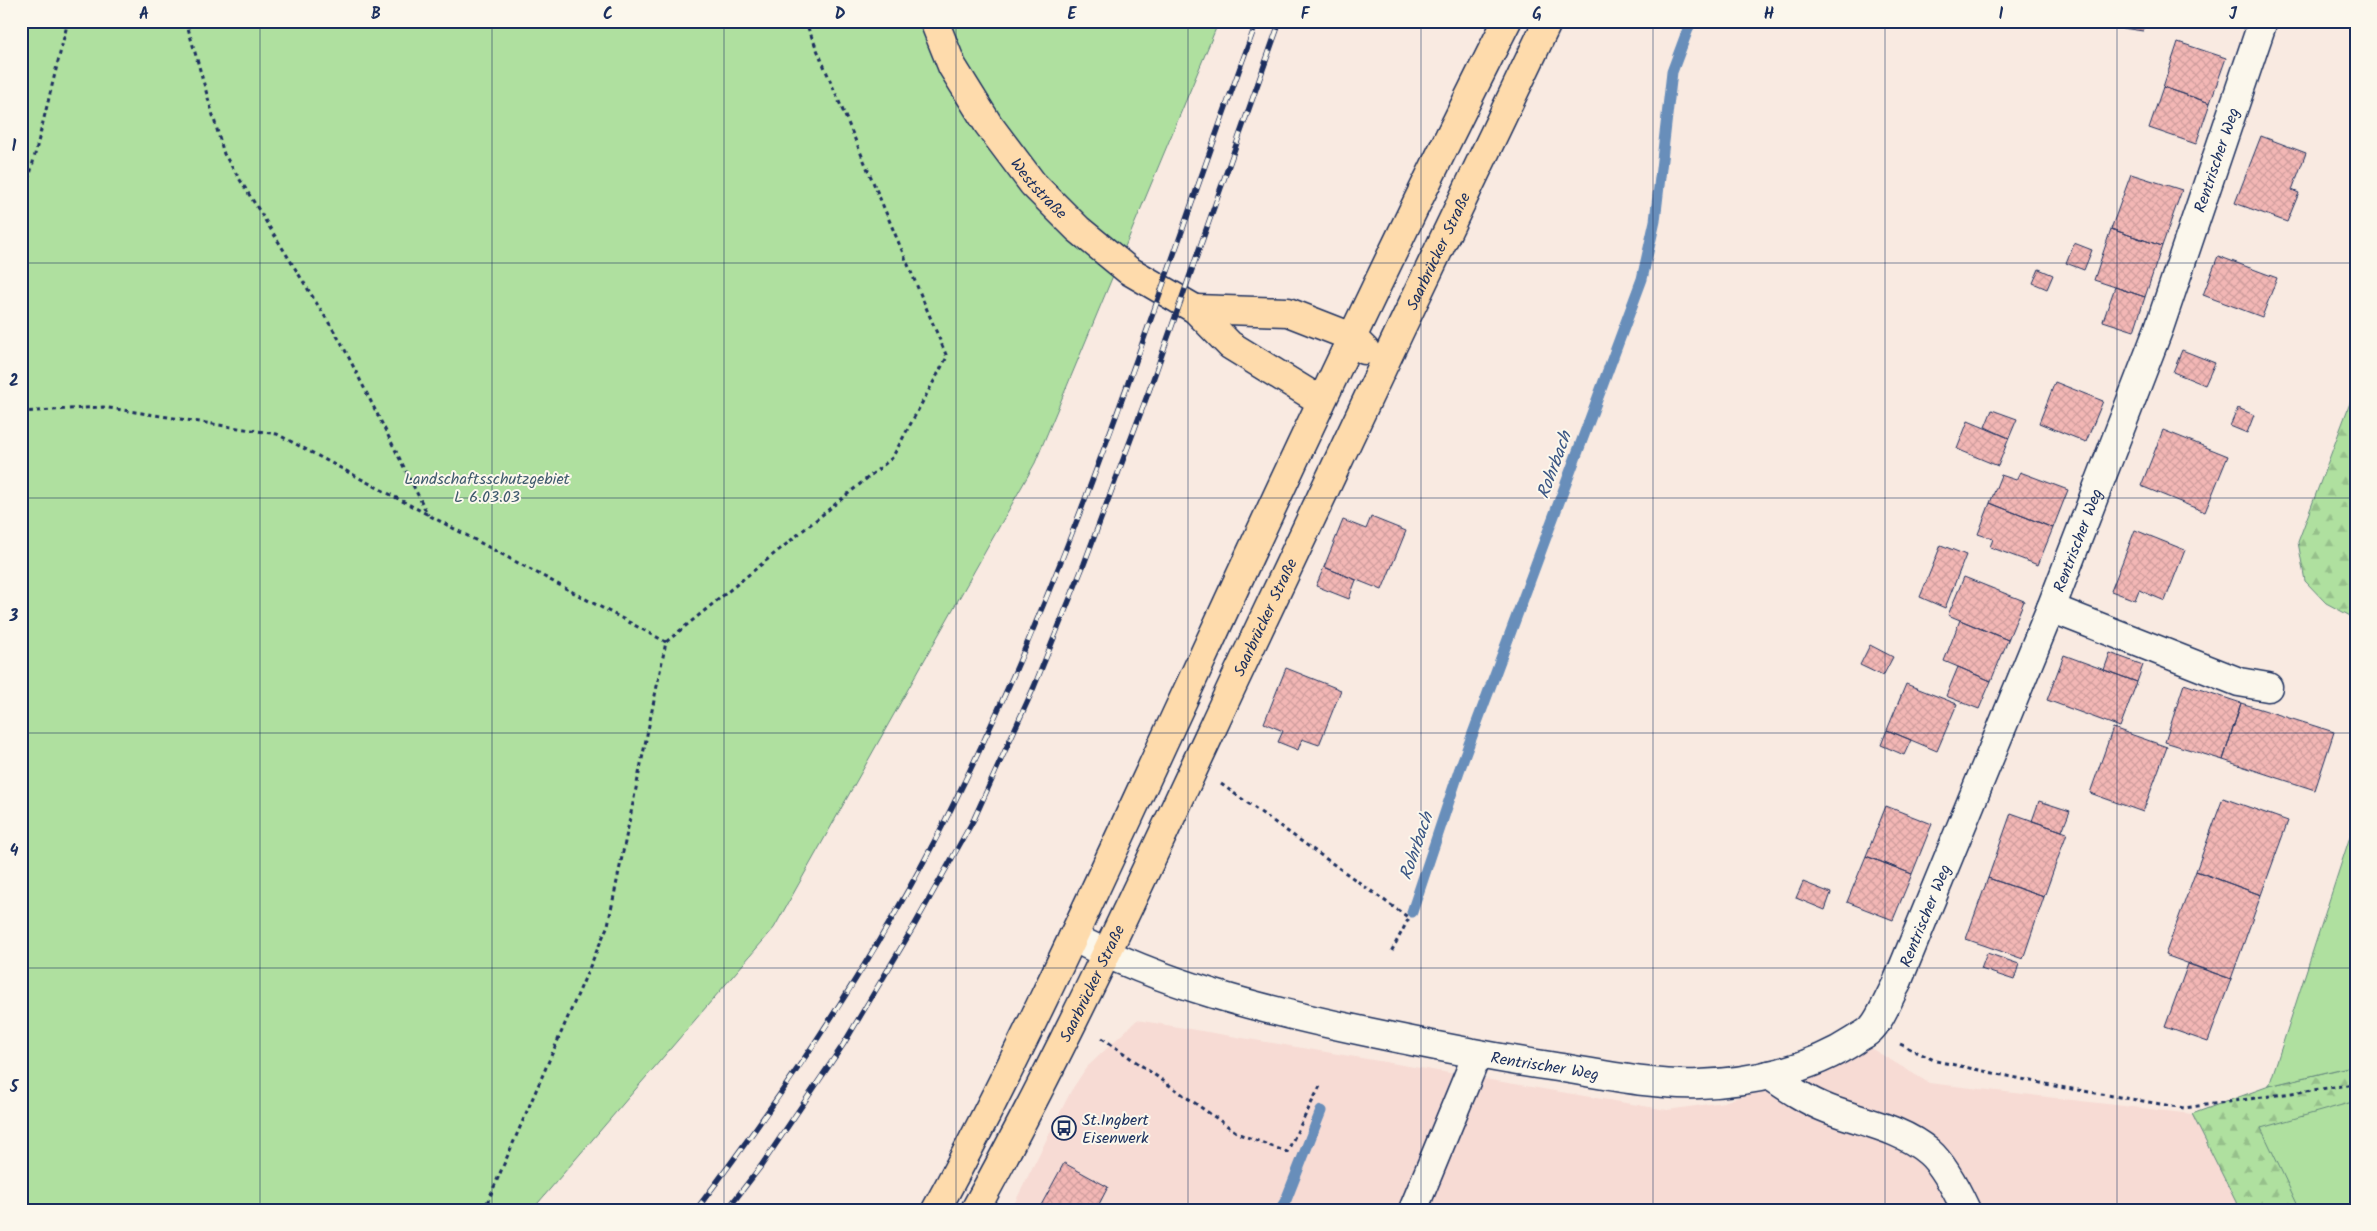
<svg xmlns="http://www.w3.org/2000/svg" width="2377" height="1231" font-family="Kalam,sans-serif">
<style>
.built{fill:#f7dbd4}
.forest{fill:url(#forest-firs);stroke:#65887e}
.park{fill:#afe09f;stroke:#65887e}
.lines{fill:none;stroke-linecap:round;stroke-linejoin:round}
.stream{stroke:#688eba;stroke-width:11}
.building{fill:url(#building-cross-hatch);stroke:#1b2f5e}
.minor-casing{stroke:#1b2f5e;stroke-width:31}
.major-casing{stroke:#1b2f5e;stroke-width:31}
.path{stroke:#1b2f5e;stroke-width:3;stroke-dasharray:4 4;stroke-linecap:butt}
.minor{stroke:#fbf7ec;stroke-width:28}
.major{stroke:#fedbac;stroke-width:28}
.rail-casing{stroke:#1b2f5e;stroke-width:5.5}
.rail{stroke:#fbf7ec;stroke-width:4;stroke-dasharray:11;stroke-linecap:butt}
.grid{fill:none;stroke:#1b2f5e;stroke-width:1;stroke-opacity:0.55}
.labels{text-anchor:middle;stroke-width:4;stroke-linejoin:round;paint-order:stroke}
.street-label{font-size:16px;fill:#1b2f5e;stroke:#fbf7ec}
.park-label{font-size:16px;fill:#405b6e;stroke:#fbf7ec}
.poi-label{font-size:16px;fill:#1b2f5e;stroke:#fbf7ec;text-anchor:start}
.water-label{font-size:18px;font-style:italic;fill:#3b5684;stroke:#fbf7ec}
.neatline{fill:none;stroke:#1b2f5e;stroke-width:2}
.grid-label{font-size:16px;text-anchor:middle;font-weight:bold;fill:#1b2f5e}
</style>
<defs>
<pattern id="forest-firs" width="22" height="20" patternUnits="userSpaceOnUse" patternTransform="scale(1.25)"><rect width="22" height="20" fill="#afe09f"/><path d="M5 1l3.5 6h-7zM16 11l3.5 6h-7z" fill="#96c08b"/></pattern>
<pattern id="building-cross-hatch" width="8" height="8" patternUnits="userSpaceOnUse" patternTransform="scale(1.25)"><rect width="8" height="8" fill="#f3b7b5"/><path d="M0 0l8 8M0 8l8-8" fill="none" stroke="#d09e9e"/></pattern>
</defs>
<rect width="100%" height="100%" fill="#f9eae1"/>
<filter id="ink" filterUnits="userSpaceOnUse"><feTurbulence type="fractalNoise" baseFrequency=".02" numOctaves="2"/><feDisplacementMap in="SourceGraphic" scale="10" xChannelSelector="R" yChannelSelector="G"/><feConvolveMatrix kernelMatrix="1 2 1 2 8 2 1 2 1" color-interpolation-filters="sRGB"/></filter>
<g filter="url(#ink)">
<path class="built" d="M 1137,1020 L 1667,1110 L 1724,1102 L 1791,1079 L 1869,1047 L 1929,1083 L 2192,1114 L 2241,1210 L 1011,1210 L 1071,1091 L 1086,1068 Z"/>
<path class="forest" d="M 2356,387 L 2356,619 L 2326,603 L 2305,581 L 2298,542 Z
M 2356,1065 L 2356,1210 L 2240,1210 L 2192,1114 L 2269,1086 Z"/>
<path class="park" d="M 21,21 L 1219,21 L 1035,463 L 774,928 L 532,1210 L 21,1210 Z
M 2356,818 L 2356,1065 L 2269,1086 Z
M 2356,1101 L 2356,1210 L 2300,1210 L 2261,1128 Z"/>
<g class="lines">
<path class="stream" d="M 1412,912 L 1459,771 L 1642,279 L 1655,221 L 1672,72 L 1691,21
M 1280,1210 L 1286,1200 L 1321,1111"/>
</g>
<path class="building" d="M 2110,21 L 2145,21 L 2143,31 L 2109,26 Z
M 2178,42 L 2226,58 L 2210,103 L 2163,87 Z
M 2163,87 L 2210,103 L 2196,144 L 2149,128 Z
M 2261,136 L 2306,153 L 2292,190 L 2299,193 L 2287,222 L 2235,203 Z
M 2131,174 L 2182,190 L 2162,246 L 2111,229 Z
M 2111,229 L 2162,246 L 2145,297 L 2094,280 Z
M 2074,243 L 2092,250 L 2084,270 L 2066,263 Z
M 2218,256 L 2277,278 L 2262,317 L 2203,295 Z
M 2039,269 L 2053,275 L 2047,289 L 2033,283 Z
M 2115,287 L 2145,297 L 2134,331 L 2103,321 Z
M 2182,350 L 2215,363 L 2205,385 L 2173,372 Z
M 2055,382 L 2103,401 L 2086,442 L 2039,423 Z
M 2238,408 L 2254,415 L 2247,433 L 2230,426 Z
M 1992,410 L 2017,419 L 2009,438 L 1985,427 Z
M 1968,421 L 2009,438 L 1998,466 L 1957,449 Z
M 2163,430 L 2228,456 L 2205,512 L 2141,486 Z
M 2020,472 L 2068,490 L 2053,528 L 1990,503 L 2001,475 L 2016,480 Z
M 1990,503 L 2053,528 L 2038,565 L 1990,547 L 1993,539 L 1978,534 Z
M 1371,517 L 1406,531 L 1382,590 L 1324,567 L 1343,520 L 1366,529 Z
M 2135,530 L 2185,550 L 2165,601 L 2139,590 L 2135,600 L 2111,591 Z
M 1941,545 L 1966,555 L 1945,608 L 1920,597 Z
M 1324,567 L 1356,580 L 1349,599 L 1316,586 Z
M 1964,577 L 2024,601 L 2008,640 L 1948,615 Z
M 1960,620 L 2008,640 L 1991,681 L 1944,661 Z
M 1870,645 L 1893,657 L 1883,676 L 1860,665 Z
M 2110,653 L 2143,665 L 2137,682 L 2104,670 Z
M 2064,655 L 2137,682 L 2120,727 L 2047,700 Z
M 1958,667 L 1991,681 L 1979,709 L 1946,696 Z
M 1286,668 L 1341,690 L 1319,745 L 1302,739 L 1298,750 L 1278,742 L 1283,731 L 1264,723 Z
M 1906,684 L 1957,704 L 1937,751 L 1887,730 Z
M 2184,684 L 2241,703 L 2223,760 L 2165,742 Z
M 2241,703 L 2334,732 L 2315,790 L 2223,760 Z
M 2113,728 L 2167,747 L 2143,812 L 2090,793 Z
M 1887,730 L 1911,740 L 1904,755 L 1881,745 Z
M 2223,798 L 2288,821 L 2261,895 L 2196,871 Z
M 2039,801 L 2070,811 L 2062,831 L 2032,821 Z
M 1886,806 L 1932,824 L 1912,874 L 1866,856 Z
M 2011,813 L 2067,833 L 2044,897 L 1988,878 Z
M 1866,856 L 1912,874 L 1893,920 L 1847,902 Z
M 2196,871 L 2261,895 L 2231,979 L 2165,955 Z
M 1988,878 L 2044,897 L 2023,959 L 1966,939 Z
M 1803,882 L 1831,893 L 1825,910 L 1796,898 Z
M 1987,953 L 2019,964 L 2014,980 L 1981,969 Z
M 2188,964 L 2231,979 L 2208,1042 L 2165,1027 Z
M 1064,1163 L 1108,1187 L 1096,1210 L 1039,1209 Z"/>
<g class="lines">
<g class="minor-casing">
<g id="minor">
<path d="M 2051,608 L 2239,682 L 2268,687"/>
<path id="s1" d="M 1073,937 C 1164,985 1263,1010 1363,1031 C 1425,1044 1487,1057 1550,1066 C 1598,1073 1650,1086 1699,1084 C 1752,1082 1810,1070 1855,1040 C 1859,1037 1866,1034 1870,1030 C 1880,1021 1889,997 1896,985 L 2051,608 L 2159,328 L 2263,21"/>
<path d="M 1769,1075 C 1788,1088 1807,1101 1828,1109 C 1862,1122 1901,1128 1929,1152 C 1944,1165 1958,1193 1966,1210"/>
<path d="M 1413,1210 L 1477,1055"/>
</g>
</g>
<g class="major-casing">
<g id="major">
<path id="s2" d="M 934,21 L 952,66 L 988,124 L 1033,184 L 1078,229 L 1128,270 L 1195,309 L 1230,345 L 1321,401"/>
<path d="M 1195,309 L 1288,312 L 1352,337 L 1365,350"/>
<path d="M 936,1210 C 1029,1039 1108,861 1190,685 C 1292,462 1396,240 1507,21"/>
<path id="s3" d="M 975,1210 C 1069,1039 1150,862 1232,686 C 1337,464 1441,242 1548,21"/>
</g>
</g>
<path class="path" d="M 186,21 L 224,154 L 342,344 L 428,515
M 21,211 L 68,21
M 21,412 L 103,407 L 277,434 L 666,642
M 1221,784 L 1409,918 L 1391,952
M 1102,1038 L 1239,1134 L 1287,1152 L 1320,1086
M 1900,1044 L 1936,1061 L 2060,1087 L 2184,1108 L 2356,1084
M 21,1204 L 56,1210
M 484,1210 L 608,925 L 666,642 L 892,458 L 947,357 L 805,21"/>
<use href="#minor" class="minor"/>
<use href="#major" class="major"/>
<g class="rail-casing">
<path id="rail" d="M 696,1210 C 792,1083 881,950 952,807 C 1078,555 1160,284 1257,21
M 727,1210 L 761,1166 L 843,1045 L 914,926 L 974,819 L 1034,687 L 1084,564 L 1150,388 L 1280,21"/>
</g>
<use href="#rail" class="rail"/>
</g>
</g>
<path class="grid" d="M 260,21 L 260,1210M 492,21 L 492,1210M 724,21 L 724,1210M 956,21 L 956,1210M 1188,21 L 1188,1210M 1421,21 L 1421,1210M 1653,21 L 1653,1210M 1885,21 L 1885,1210M 2117,21 L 2117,1210M 21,263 L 2356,263M 21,498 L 2356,498M 21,733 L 2356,733M 21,968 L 2356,968"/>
<defs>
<g id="bus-ring" transform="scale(1.25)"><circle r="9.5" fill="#fbf7ec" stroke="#1b2f5e" stroke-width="1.5"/><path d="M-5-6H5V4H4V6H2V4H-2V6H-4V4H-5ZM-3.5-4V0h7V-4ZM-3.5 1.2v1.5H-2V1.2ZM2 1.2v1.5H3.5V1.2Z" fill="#1b2f5e"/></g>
</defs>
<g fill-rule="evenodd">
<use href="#bus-ring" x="1064" y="1128"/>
</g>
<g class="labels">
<g class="street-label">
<text dy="6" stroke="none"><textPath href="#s1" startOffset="1766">Rentrischer Weg</textPath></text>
<text dy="6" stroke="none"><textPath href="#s2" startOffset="199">Weststraße</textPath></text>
<text dy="6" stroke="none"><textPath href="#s3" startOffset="1065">Saarbrücker Straße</textPath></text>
<text dy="6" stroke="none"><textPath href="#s1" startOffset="1361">Rentrischer Weg</textPath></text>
<text dy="6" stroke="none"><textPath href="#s3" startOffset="660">Saarbrücker Straße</textPath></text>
<text dy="6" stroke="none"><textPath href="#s1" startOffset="956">Rentrischer Weg</textPath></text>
<text dy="6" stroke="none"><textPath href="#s3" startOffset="255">Saarbrücker Straße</textPath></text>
<text dy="6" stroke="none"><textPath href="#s1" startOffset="491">Rentrischer Weg</textPath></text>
</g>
<g class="park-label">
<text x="487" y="484">Landschaftsschutzgebiet<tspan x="487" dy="18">L 6.03.03</tspan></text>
</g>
<g class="poi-label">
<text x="1082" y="1125">St.Ingbert<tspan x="1082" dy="18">Eisenwerk</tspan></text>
</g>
<g class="water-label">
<text transform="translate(1554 465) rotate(-70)" y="6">Rohrbach</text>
<text transform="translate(1416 846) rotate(-71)" y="6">Rohrbach</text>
</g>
</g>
<rect width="2377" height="1231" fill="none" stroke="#fbf7ec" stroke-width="55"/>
<rect x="28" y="28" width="2322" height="1176" class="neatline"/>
<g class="grid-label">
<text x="144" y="19">A</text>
<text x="376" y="19">B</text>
<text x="608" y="19">C</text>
<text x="840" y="19">D</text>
<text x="1072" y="19">E</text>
<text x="1305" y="19">F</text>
<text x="1537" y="19">G</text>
<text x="1769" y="19">H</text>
<text x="2001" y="19">I</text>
<text x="2233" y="19">J</text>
<text x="14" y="151">1</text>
<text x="14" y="386">2</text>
<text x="14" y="621">3</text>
<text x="14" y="856">4</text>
<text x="14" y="1092">5</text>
</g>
</svg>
